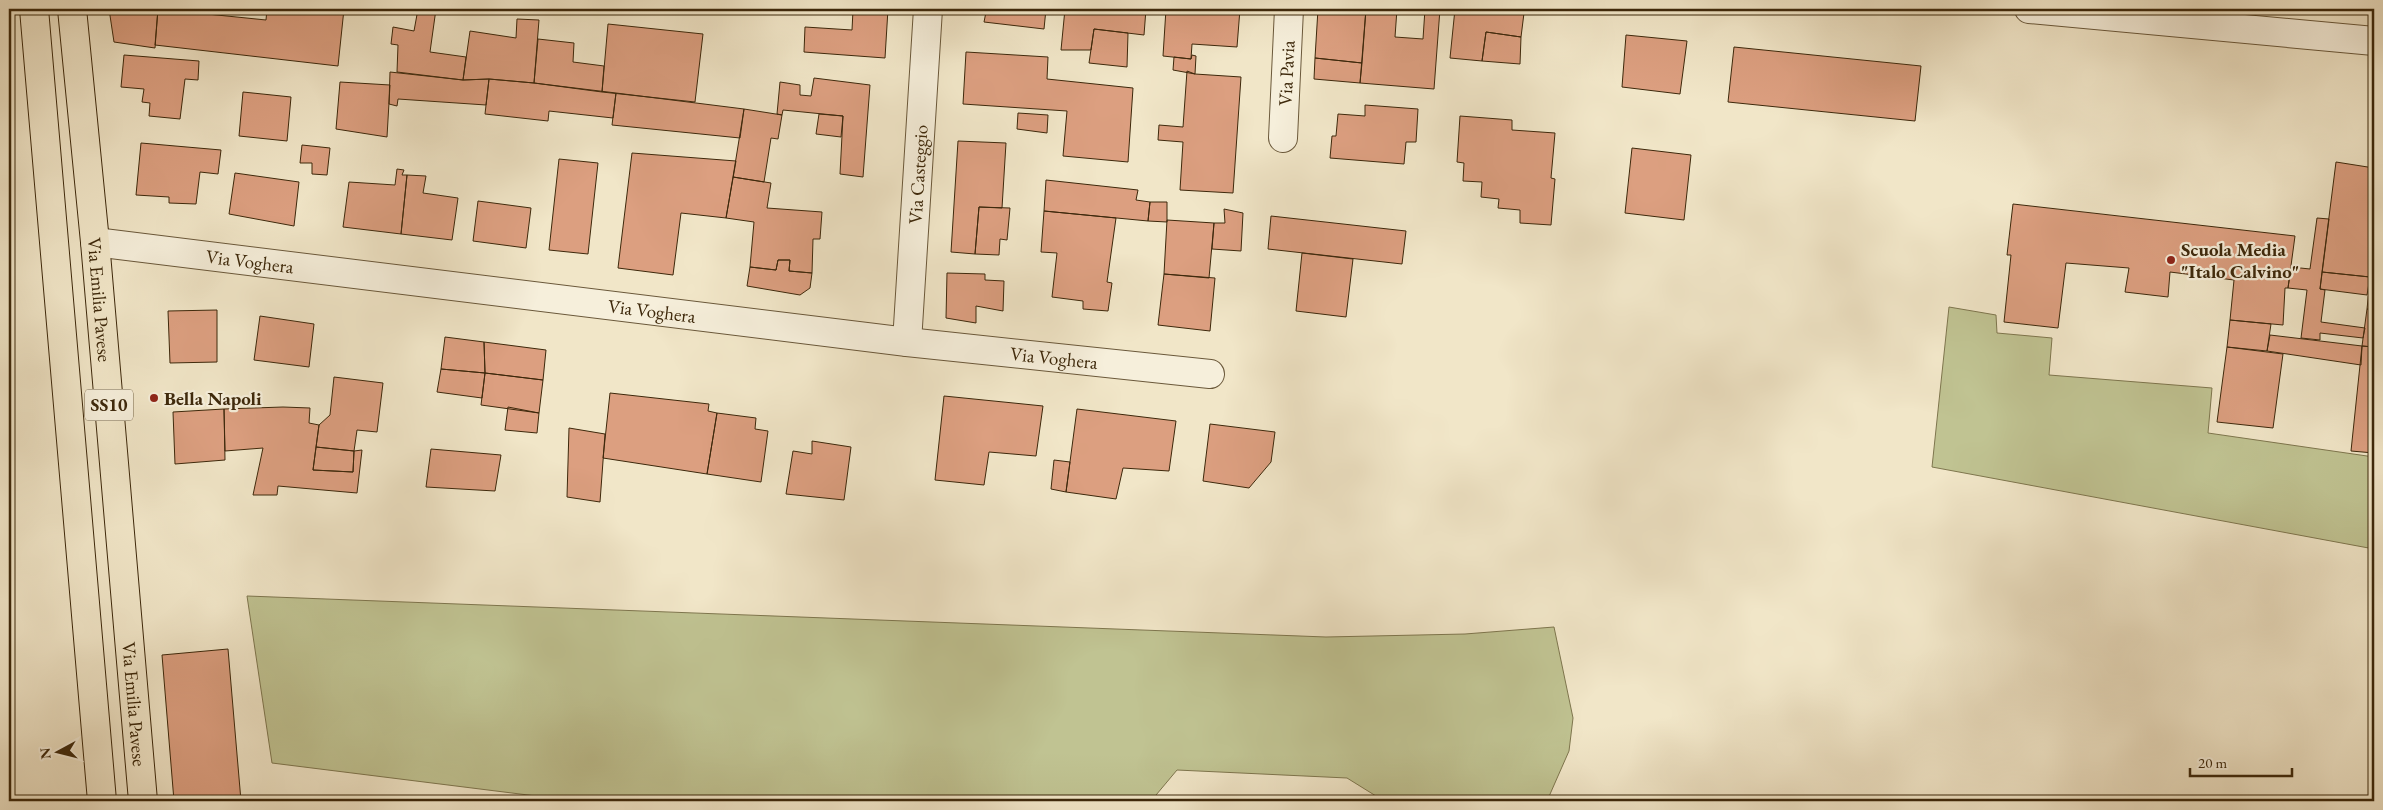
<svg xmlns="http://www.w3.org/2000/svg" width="2383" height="810" font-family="'EB Garamond',serif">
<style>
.green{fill:#c0c392;stroke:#7e764e}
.building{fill:#dc9f80;stroke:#3d280b}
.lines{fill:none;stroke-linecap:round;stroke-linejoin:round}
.street-casing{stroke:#6a583a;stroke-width:30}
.primary-casing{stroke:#3d280b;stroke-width:30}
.street{stroke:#f6efdb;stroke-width:28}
.primary{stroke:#f1e6c8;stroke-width:28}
.poi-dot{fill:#8f2418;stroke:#f6efdb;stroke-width:2}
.labels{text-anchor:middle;stroke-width:4.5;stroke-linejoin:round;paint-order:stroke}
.shield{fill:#f6efdb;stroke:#746449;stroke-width:1}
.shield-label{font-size:18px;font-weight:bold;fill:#3d280b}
.street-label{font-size:19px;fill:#3d280b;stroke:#f6efdb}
.poi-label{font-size:19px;font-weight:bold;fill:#3d280b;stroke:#f6efdb;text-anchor:start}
</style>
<rect width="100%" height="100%" fill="#f1e6c8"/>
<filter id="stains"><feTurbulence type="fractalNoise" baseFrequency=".004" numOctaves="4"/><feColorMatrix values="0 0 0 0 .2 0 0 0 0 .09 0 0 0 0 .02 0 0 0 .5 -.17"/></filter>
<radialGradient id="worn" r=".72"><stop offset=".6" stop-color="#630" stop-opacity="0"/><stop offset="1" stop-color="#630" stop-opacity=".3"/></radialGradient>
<path class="green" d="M 1949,307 L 1996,315 L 1997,333 L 2052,338 L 2049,375 L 2212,388 L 2208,433 L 2374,457 L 2374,549 L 1932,467 Z
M 247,596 L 1326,637 L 1465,634 L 1554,627 L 1573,718 L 1569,751 L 1547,801 L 1384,801 L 1347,778 L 1177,770 L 1151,801 L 576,801 L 272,763 Z"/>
<path class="building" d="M 109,9 L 158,9 L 155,48 L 114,42 Z
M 158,9 L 266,20 L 267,9 L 344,9 L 338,66 L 155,45 Z
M 418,9 L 436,9 L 430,52 L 466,57 L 463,80 L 397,72 L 398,45 L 391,44 L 393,27 L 414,31 Z
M 843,9 L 888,9 L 885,58 L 804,52 L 805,27 L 852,30 L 853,10 Z
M 959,9 L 1046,9 L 1044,29 L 984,22 L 986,12 Z
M 1065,9 L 1146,9 L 1144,35 L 1094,29 L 1091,50 L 1061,50 Z
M 1166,9 L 1240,9 L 1237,47 L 1192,44 L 1191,59 L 1163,56 Z
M 1318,9 L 1366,9 L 1362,63 L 1315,58 Z
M 1366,9 L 1397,9 L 1395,37 L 1423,39 L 1425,9 L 1440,9 L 1434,89 L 1360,83 Z
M 1455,9 L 1524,13 L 1521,37 L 1486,32 L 1482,61 L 1450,58 Z
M 517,19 L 539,20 L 534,83 L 489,79 L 463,80 L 470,31 L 516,38 Z
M 608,24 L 703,34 L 695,102 L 602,92 Z
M 1094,29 L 1128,33 L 1127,67 L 1089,63 Z
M 1486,32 L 1521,37 L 1520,64 L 1482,61 Z
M 1626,35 L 1687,41 L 1680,94 L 1622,87 Z
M 538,39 L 574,43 L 573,62 L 604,66 L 602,92 L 534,83 Z
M 1734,47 L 1921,66 L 1915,121 L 1728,102 Z
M 966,52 L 1048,57 L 1047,79 L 1133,88 L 1128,162 L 1063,156 L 1067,111 L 963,104 Z
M 124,55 L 199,61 L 198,80 L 185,79 L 180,119 L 149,116 L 150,103 L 142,102 L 144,89 L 121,87 Z
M 1192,55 L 1196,56 L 1195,74 L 1173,70 L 1174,57 L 1191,59 Z
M 1315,58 L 1362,63 L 1360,83 L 1314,79 Z
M 1187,71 L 1195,74 L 1241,77 L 1233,193 L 1180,190 L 1183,142 L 1158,140 L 1159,125 L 1183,127 Z
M 390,72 L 463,80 L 489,79 L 486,105 L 398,99 L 397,106 L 389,104 Z
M 814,78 L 870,85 L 863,177 L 840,174 L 843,116 L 783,110 L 782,115 L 777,114 L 780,82 L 800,85 L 800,95 L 811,96 Z
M 489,79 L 534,83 L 616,93 L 613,118 L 549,111 L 548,121 L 485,114 Z
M 340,82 L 390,85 L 387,137 L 336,129 Z
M 243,92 L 291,97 L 287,141 L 239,136 Z
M 616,93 L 744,109 L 740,138 L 612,125 Z
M 1365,105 L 1418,109 L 1416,142 L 1406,142 L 1404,164 L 1330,158 L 1332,136 L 1336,136 L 1338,114 L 1365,116 Z
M 744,109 L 782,115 L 778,139 L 771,138 L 764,182 L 733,177 Z
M 1018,113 L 1048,115 L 1047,133 L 1017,129 Z
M 819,114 L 843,116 L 841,137 L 816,134 Z
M 1460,116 L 1512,120 L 1512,130 L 1555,133 L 1551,178 L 1555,179 L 1551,225 L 1520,223 L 1520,210 L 1498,208 L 1499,199 L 1481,197 L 1482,182 L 1463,181 L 1464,163 L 1457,162 Z
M 958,141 L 1006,143 L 1002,208 L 979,207 L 975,254 L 951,252 Z
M 141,143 L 221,150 L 218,174 L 200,172 L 196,204 L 169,203 L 169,197 L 136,195 Z
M 302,145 L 330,148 L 327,175 L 312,174 L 312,163 L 300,163 Z
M 1632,148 L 1691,155 L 1684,220 L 1625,213 Z
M 632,153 L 736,161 L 726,218 L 681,213 L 673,275 L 618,268 Z
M 559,159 L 598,163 L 588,254 L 549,250 Z
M 2336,162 L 2374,168 L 2374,241 L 2370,277 L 2322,272 Z
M 397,169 L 404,170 L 402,175 L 407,175 L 401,234 L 343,227 L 349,182 L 395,185 Z
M 235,173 L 299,182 L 294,226 L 229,214 Z
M 407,175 L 426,176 L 423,193 L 458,198 L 452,240 L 401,234 Z
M 733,177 L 771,183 L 767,208 L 822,212 L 820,239 L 813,239 L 812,273 L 789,271 L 790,260 L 778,260 L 776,270 L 750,267 L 754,222 L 726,218 Z
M 1046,180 L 1138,190 L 1136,200 L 1150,202 L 1148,221 L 1044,211 Z
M 478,201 L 531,208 L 526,248 L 473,241 Z
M 1150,202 L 1167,202 L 1167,222 L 1148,221 Z
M 2013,204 L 2295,236 L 2288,288 L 2285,288 L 2283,325 L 2230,320 L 2234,280 L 2170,272 L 2168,297 L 2125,292 L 2129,268 L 2066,263 L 2058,328 L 2004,322 L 2011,255 L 2007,255 Z
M 979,207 L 1010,208 L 1007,240 L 1000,239 L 999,255 L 975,254 Z
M 1224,209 L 1243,213 L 1241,251 L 1212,249 L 1214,223 L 1225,223 Z
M 1044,211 L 1116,218 L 1107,282 L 1112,283 L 1108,311 L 1083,309 L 1083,301 L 1052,297 L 1057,253 L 1041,252 Z
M 1271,216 L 1406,231 L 1402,264 L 1268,249 Z
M 2317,218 L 2329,219 L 2320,289 L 2325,290 L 2321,322 L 2365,328 L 2363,338 L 2320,333 L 2320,340 L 2301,338 L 2307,290 L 2288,288 L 2291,267 L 2310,269 Z
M 1167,220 L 1214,223 L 1209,278 L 1164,274 Z
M 2374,241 L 2374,310 L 2367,309 Z
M 1302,253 L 1353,259 L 1346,317 L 1296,311 Z
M 778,260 L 790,260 L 789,271 L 812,273 L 810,288 L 800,295 L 747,286 L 750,267 L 776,270 Z
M 2322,272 L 2370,277 L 2367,295 L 2320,289 Z
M 947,273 L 985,274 L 985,280 L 1004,281 L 1003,311 L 976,306 L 976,323 L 946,318 Z
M 1164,274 L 1215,278 L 1210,331 L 1158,325 Z
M 2367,309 L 2374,310 L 2374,347 L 2362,346 Z
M 217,310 L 217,362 L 170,363 L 168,311 Z
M 260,316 L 314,324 L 309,367 L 254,360 Z
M 2230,320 L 2271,324 L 2267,351 L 2227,347 Z
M 2270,335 L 2362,346 L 2361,365 L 2267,351 Z
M 445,337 L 484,342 L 485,373 L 441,369 Z
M 484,342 L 546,350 L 543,380 L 485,373 Z
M 2362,346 L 2374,347 L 2374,453 L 2351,451 Z
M 2227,347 L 2283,354 L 2273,428 L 2217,422 Z
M 441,369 L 485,373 L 482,398 L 437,392 Z
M 485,373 L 543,380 L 539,413 L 481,405 Z
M 334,377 L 383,383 L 377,432 L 357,430 L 354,451 L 316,447 L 319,425 L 330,415 Z
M 610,393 L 709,404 L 708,411 L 717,413 L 707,474 L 603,458 Z
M 944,396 L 1043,406 L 1036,456 L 989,452 L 984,485 L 935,480 Z
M 283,407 L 310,408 L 309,423 L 319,425 L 313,470 L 353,472 L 354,451 L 362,450 L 357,493 L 278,486 L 277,495 L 253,495 L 263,448 L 225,451 L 224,409 Z
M 508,407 L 539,413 L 537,433 L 505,430 Z
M 224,409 L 225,460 L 175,464 L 173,412 Z
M 1077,409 L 1176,421 L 1169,471 L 1123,468 L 1116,499 L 1066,492 Z
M 717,413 L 756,418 L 755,429 L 768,431 L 761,482 L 707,474 Z
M 1210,424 L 1275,432 L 1271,462 L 1249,488 L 1203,481 Z
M 569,428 L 605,434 L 600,502 L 567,497 Z
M 812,441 L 851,447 L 844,500 L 786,494 L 793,451 L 812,454 Z
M 316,447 L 354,451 L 353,472 L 313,470 Z
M 431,449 L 501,455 L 495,491 L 426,487 Z
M 1054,460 L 1070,462 L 1066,492 L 1051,489 Z
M 228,649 L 241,801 L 174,801 L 162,655 Z"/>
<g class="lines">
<g class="street-casing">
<g id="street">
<path d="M 2029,9 L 2374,41"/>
<path id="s1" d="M 1283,138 L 1289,9"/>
<path id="s2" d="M 95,242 L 907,342 L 1210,374"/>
<path id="s3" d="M 907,342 L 928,9"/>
</g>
</g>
<g class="primary-casing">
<g id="primary">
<path d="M 34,9 L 102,801"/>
<path id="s4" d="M 72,9 L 95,242 L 143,801"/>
</g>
</g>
<use href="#street" class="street"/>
<use href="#primary" class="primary"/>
</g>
<g class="poi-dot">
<circle cx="2171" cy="260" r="5"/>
<circle cx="154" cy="398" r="5"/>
</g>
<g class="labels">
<rect class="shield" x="85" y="389.5" width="48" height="31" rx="4"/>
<g class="shield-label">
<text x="109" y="411">SS10</text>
</g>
<g class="street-label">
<text dy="7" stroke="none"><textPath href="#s1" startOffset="65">Via Pavia</textPath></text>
<text dy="7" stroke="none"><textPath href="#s3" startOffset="168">Via Casteggio</textPath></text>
<text dy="7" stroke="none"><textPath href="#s2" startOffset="156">Via Voghera</textPath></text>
<text dy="7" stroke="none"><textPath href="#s4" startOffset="292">Via Emilia Pavese</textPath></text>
<text dy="7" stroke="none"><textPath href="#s2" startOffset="561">Via Voghera</textPath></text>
<text dy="7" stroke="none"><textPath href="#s2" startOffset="966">Via Voghera</textPath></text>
<text dy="7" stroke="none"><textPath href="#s4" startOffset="698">Via Emilia Pavese</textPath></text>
</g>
<g class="poi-label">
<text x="2181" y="256">Scuola Media<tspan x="2181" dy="22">"Italo Calvino"</tspan></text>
<text x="164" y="405">Bella Napoli</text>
</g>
</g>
<rect width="2383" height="810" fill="none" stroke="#f1e6c8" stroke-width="30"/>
<rect x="10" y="10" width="2363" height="790" fill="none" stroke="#3d280b" stroke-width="2.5"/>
<rect x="15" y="15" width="2353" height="780" fill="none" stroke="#3d280b"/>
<g transform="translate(58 752) rotate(263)" stroke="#f6efdb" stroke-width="4" paint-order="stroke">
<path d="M0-4L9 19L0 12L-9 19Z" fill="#3d280b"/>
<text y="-8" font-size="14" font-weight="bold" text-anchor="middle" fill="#3d280b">N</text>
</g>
<path d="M2190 768v8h102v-8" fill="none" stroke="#3d280b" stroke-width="2.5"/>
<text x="2198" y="768" font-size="15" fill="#3d280b" stroke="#f6efdb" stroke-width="4" paint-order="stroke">20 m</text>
<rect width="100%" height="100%" filter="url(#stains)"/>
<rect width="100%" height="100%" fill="url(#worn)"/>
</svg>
